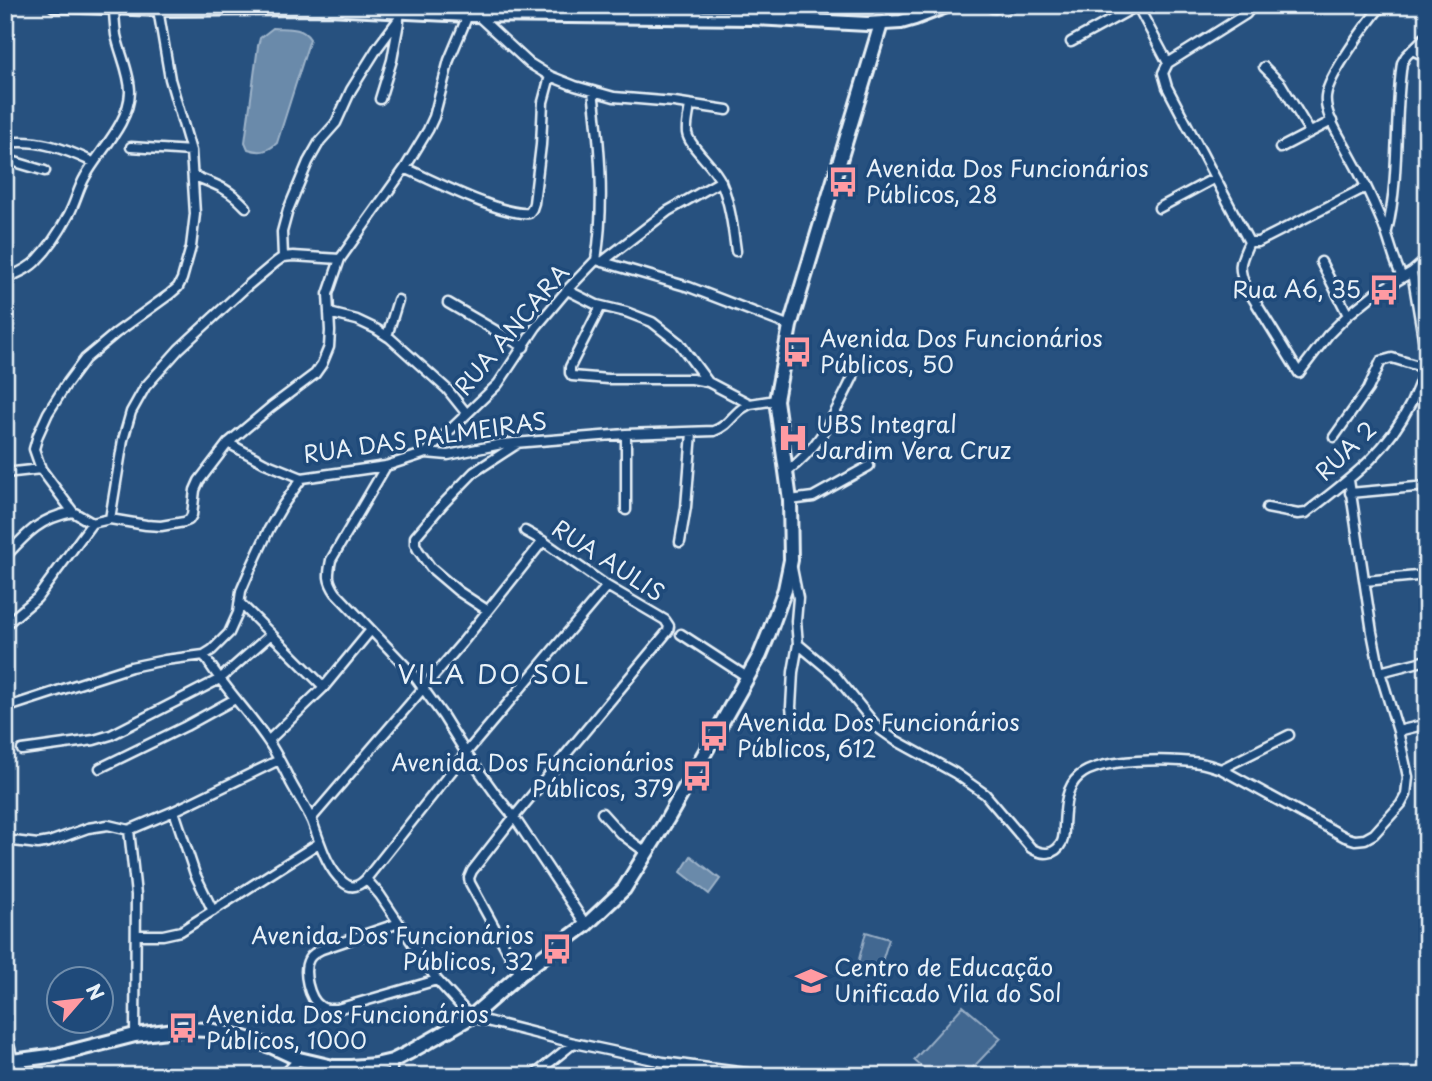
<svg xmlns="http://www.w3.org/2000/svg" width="1432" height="1081" font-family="'Playpen Sans',sans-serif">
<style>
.green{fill:#436891;stroke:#96acc4;stroke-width:2}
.water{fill:#6b8aaa;stroke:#9db3c9;stroke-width:2}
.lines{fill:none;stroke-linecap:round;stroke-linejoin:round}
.stream{stroke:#9db3c9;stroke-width:2.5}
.street-casing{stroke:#e8f1f8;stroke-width:13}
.secondary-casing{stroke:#e8f1f8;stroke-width:18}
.primary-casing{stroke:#e8f1f8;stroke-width:18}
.street{stroke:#1f4a7a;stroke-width:8}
.secondary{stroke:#1f4a7a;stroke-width:12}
.primary{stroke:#1f4a7a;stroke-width:12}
.labels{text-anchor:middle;stroke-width:7;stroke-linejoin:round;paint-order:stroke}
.poi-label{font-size:23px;fill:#e8f1f8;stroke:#1f4a7a;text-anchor:start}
.street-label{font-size:23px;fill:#e8f1f8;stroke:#1f4a7a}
.quarter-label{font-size:26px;letter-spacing:2px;fill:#e8f1f8;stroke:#1f4a7a}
</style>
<rect width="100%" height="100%" fill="#27517f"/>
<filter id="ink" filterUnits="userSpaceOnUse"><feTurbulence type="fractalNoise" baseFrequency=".0143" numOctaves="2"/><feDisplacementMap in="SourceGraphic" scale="14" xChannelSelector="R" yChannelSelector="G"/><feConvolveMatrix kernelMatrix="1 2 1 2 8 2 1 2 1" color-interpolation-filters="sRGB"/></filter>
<g filter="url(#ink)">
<path class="green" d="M 866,932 L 889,939 L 878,974 L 857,967 Z
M 963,1006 L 1001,1038 L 965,1076 L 932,1076 L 914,1060 Z"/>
<path class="water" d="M 273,28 C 286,29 302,26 310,39 L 277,143 C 267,152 260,153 248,149 L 245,142 L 258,46 L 260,38 Z
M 691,856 L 720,879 L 709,894 L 681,872 Z"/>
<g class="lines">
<path class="stream" d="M 1006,15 L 1025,5"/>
<g class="street-casing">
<path id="street" d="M 746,5 L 752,18
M 988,5 C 993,10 997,8 1003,5
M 1137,5 L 1168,63 L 1163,73 L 1167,87 L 1249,242 L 1258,242 L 1366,187
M 1382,5 C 1368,22 1328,76 1326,96 C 1324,114 1339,135 1347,150 C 1360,173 1372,198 1382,222 C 1390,240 1393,260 1402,277
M 477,15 L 529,63 L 550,76 L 575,86 L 614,97 L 674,102 L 727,110
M 1071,42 L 1137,6
M 1412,50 L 1427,57
M 1168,63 L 1246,14 L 1253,5
M 1264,67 L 1281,84 L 1310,132
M 593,91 C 600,147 605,204 596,260
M 380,99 L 392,60 L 399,22
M 690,105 C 689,114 686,124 687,133 C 689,147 714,165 721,182 C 730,203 733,228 736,251
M 5,143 C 39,139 63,148 93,162
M 131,147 L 191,151
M 1280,148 L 1332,121
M 5,159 L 45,171
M 405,168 L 428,130 L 434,117 L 449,60 L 468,15
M 194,176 C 217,185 228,188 246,207
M 1159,208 L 1215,178
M 1387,231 C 1400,177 1394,119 1402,63 L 1406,56 L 1427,35
M 1249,242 C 1241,261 1237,265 1245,285 L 1299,373 L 1328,335 L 1348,315 L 1374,294 L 1412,272 L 1427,259
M 283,257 L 282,232 L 288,210 L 308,162 L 320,141 L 336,123 L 351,90 L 378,47 L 399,19 L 400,11
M 596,260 L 689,287 L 790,326
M 602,262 L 668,211 L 721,181
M 1321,262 L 1348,315
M 5,279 C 16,274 29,269 37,260 C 49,248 60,231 68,216 C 75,204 78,189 85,177 C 99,151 129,124 130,92 C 130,73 120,54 116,35 C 115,26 114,17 114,8
M 567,290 L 597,305 L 626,312 L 652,322 L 679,343 L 708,382 L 750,404 L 776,400
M 448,303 L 524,347
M 601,306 L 570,367 L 570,373 L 572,376 L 608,379 L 692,379 L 708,382
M 329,313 L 357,320 L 376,329 L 390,338 L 447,389 L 467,414
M 387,336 L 398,300
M 626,434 L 626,510
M 1334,437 L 1368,389 L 1381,361 L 1392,358 L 1425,368
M 228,443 L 265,463 L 302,478 L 386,466 L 426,453 L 448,455 L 502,444 L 626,434 L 714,431 C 726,427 730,419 739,411 C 742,408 746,406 750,404
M 426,453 L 498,384 L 536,327 L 567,290 L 596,260
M 386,466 L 331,560 C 328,575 327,580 336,593 L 412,673 L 443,716 L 466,753 L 497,796 L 514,817 L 586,925
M 786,472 C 820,448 835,413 853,377
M 5,473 L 41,469
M 1350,493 L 1427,486
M 790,500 L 813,497 L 869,466
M 1267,508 L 1298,514 L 1306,513 C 1351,478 1385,455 1411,403 C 1418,387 1425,373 1426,356 L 1412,272
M 110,519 L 123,440 L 131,412 L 145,387 L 179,349 L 245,288 L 276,262 L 283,257 L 293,256 L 340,259
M 92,523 L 110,519 L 146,525 L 161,526 L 184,522 L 189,520 L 192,515 L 195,490 L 199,481 L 228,443 L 271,407 L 315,374 L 322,364 L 329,347 L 330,331 L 328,294 L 340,259 L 405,168 C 432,180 502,216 529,213 L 532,209 L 534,203 L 541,145 L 543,102 L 550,76
M 92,523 L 73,512 L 41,469 L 34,449 L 38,435 L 48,413 L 65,386 L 85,359 L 116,333 L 170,294 L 178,287 L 182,279 L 191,247 L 195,214 L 191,151 L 170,79 L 158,9
M 680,542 L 686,507 L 692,433
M 5,557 C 27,533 40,518 73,512
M 792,568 L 798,598 L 796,621 L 798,644 L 793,672 L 791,707 L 793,724
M 1365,581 L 1427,575
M 240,603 L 324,687
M 487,610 L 458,591 L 431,568 L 418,550 L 415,544 L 415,537 L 443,504 L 474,472 L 517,444
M 5,625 L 37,598 L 92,523
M 681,634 L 747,677
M 798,644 L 835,675 L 878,728 L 895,740 L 955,773 L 985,794 L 1031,848 C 1042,855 1055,856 1062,842 C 1064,837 1064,831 1064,826 C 1065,809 1065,788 1079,776 C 1101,757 1173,759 1200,763 C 1207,764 1214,767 1221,769 L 1345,837 L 1355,840 L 1365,839 L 1374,834 L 1401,804 L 1406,795 L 1408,777 L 1398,731 L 1380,672 L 1372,632 L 1349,480
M 204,655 C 222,686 248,711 268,741 C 277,754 284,769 291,783 C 298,796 306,808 312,821 C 320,842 326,867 343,882 C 352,890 359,886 366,879 L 466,753 L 607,586
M 1380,672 L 1427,660
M 5,708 L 131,667 L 165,660 L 204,655 L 212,650 L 229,633 L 238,613 L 241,591 L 250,570 L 269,529 L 283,505 L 302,478
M 1398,731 L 1427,724
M 268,741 L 324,687 L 371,630
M 22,750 L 94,740 L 111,735 L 220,679 L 270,635
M 100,768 L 186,726 L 235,699
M 1221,769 L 1289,735
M 174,811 L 195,874 L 213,911
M 602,813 L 620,833 L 647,853
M 311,819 L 462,643 L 543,541
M 129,830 L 136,895 L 135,1035
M 5,840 L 38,844 L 49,842 L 88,828 L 108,825 L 129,830 L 174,811 L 279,760
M 366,879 L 380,895 L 437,980 L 471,1017 L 574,1043 L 663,1062 L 769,1076
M 399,923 L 322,949 C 316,952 312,954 309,959 C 302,971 309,999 320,1006 C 325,1010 331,1009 337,1009 L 437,980
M 136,935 L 163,935 L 181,931 L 319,843
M 520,974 L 470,883 L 469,878 L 472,871 L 514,817 L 668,631 L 669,626 L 665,620 L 607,586 L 543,541 L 525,531
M 5,1027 L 13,1061
M 283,1076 L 299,1059
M 392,1076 L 392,1061
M 533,1076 L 574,1043
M 671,1076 L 685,1065"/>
</g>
<g class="secondary-casing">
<path id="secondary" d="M 5,1062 L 57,1055 L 135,1035 L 183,1029 L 210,1030 L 242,1037 L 273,1047 L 299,1059 L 333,1067 L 351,1067 L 375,1065 L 392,1061 L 408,1053 L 471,1017 L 520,974 L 586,925 L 624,889 L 668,818 L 760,655 L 769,633 L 785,589 L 791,560 L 790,500 L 776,400 L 790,326 L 881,24"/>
</g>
<g class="primary-casing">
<path id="primary" d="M 55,5 L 158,9 L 327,8 L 468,15 L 752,18 L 867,24 L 901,22 L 915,18 L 949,5"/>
</g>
<use href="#street" class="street"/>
<use href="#secondary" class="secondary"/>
<use href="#primary" class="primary"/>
</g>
</g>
<defs>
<g id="bus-bare" transform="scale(2.415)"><path d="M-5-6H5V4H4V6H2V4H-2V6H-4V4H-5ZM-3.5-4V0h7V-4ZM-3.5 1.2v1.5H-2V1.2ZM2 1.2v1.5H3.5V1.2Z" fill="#ff9aa2" stroke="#1f4a7a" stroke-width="2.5" paint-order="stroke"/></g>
<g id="hospital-bare" transform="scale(2.415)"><path d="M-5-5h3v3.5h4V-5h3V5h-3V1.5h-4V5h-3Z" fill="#ff9aa2" stroke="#1f4a7a" stroke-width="2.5" paint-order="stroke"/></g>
<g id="school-bare" transform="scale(2.415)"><path d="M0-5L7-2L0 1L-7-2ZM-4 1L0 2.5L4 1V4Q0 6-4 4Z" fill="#ff9aa2" stroke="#1f4a7a" stroke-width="2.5" paint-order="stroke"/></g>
</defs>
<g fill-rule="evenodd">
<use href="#bus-bare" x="843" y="182"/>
<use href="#bus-bare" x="1384" y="290"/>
<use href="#bus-bare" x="797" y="352"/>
<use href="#hospital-bare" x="793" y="438"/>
<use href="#bus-bare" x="714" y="736"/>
<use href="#bus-bare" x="697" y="776"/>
<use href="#bus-bare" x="557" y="949"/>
<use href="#school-bare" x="811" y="981"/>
<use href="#bus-bare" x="183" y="1028"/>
</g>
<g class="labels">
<g class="poi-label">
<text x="866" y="177">Avenida Dos Funcionários<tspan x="866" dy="26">Públicos, 28</tspan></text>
<text x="1361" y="298" text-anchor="end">Rua A6, 35</text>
<text x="820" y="347">Avenida Dos Funcionários<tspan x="820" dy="26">Públicos, 50</tspan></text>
<text x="816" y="433">UBS Integral<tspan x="816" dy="26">Jardim Vera Cruz</tspan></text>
<text x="737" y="731">Avenida Dos Funcionários<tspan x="737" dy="26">Públicos, 612</tspan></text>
<text x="674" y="771" text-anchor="end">Avenida Dos Funcionários<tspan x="674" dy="26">Públicos, 379</tspan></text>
<text x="534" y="944" text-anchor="end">Avenida Dos Funcionários<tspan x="534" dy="26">Públicos, 32</tspan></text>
<text x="834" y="976">Centro de Educação<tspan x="834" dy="26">Unificado Vila do Sol</tspan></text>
<text x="206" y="1023">Avenida Dos Funcionários<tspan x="206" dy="26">Públicos, 1000</tspan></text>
</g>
<g class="street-label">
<text transform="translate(512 330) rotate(-50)" y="8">RUA ANCARA</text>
<text transform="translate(425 438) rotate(-8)" y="8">RUA DAS PALMEIRAS</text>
<text transform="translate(1346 451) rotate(-44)" y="8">RUA 2</text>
<text transform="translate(608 561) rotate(33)" y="8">RUA AULIS</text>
</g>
<g class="quarter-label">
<text x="494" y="684">VILA DO SOL</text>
</g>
</g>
<rect width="1432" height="1081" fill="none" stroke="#1f4a7a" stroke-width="28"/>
<rect x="14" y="14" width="1404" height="1053" fill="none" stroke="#e8f1f8" stroke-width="2.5" filter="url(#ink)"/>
<g transform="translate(80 1000) rotate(62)"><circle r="33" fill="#1f4a7a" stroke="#6f8dac" stroke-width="2"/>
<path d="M0-5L12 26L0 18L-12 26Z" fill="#ff9aa2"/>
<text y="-10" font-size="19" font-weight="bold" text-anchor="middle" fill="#e8f1f8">N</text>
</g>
</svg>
